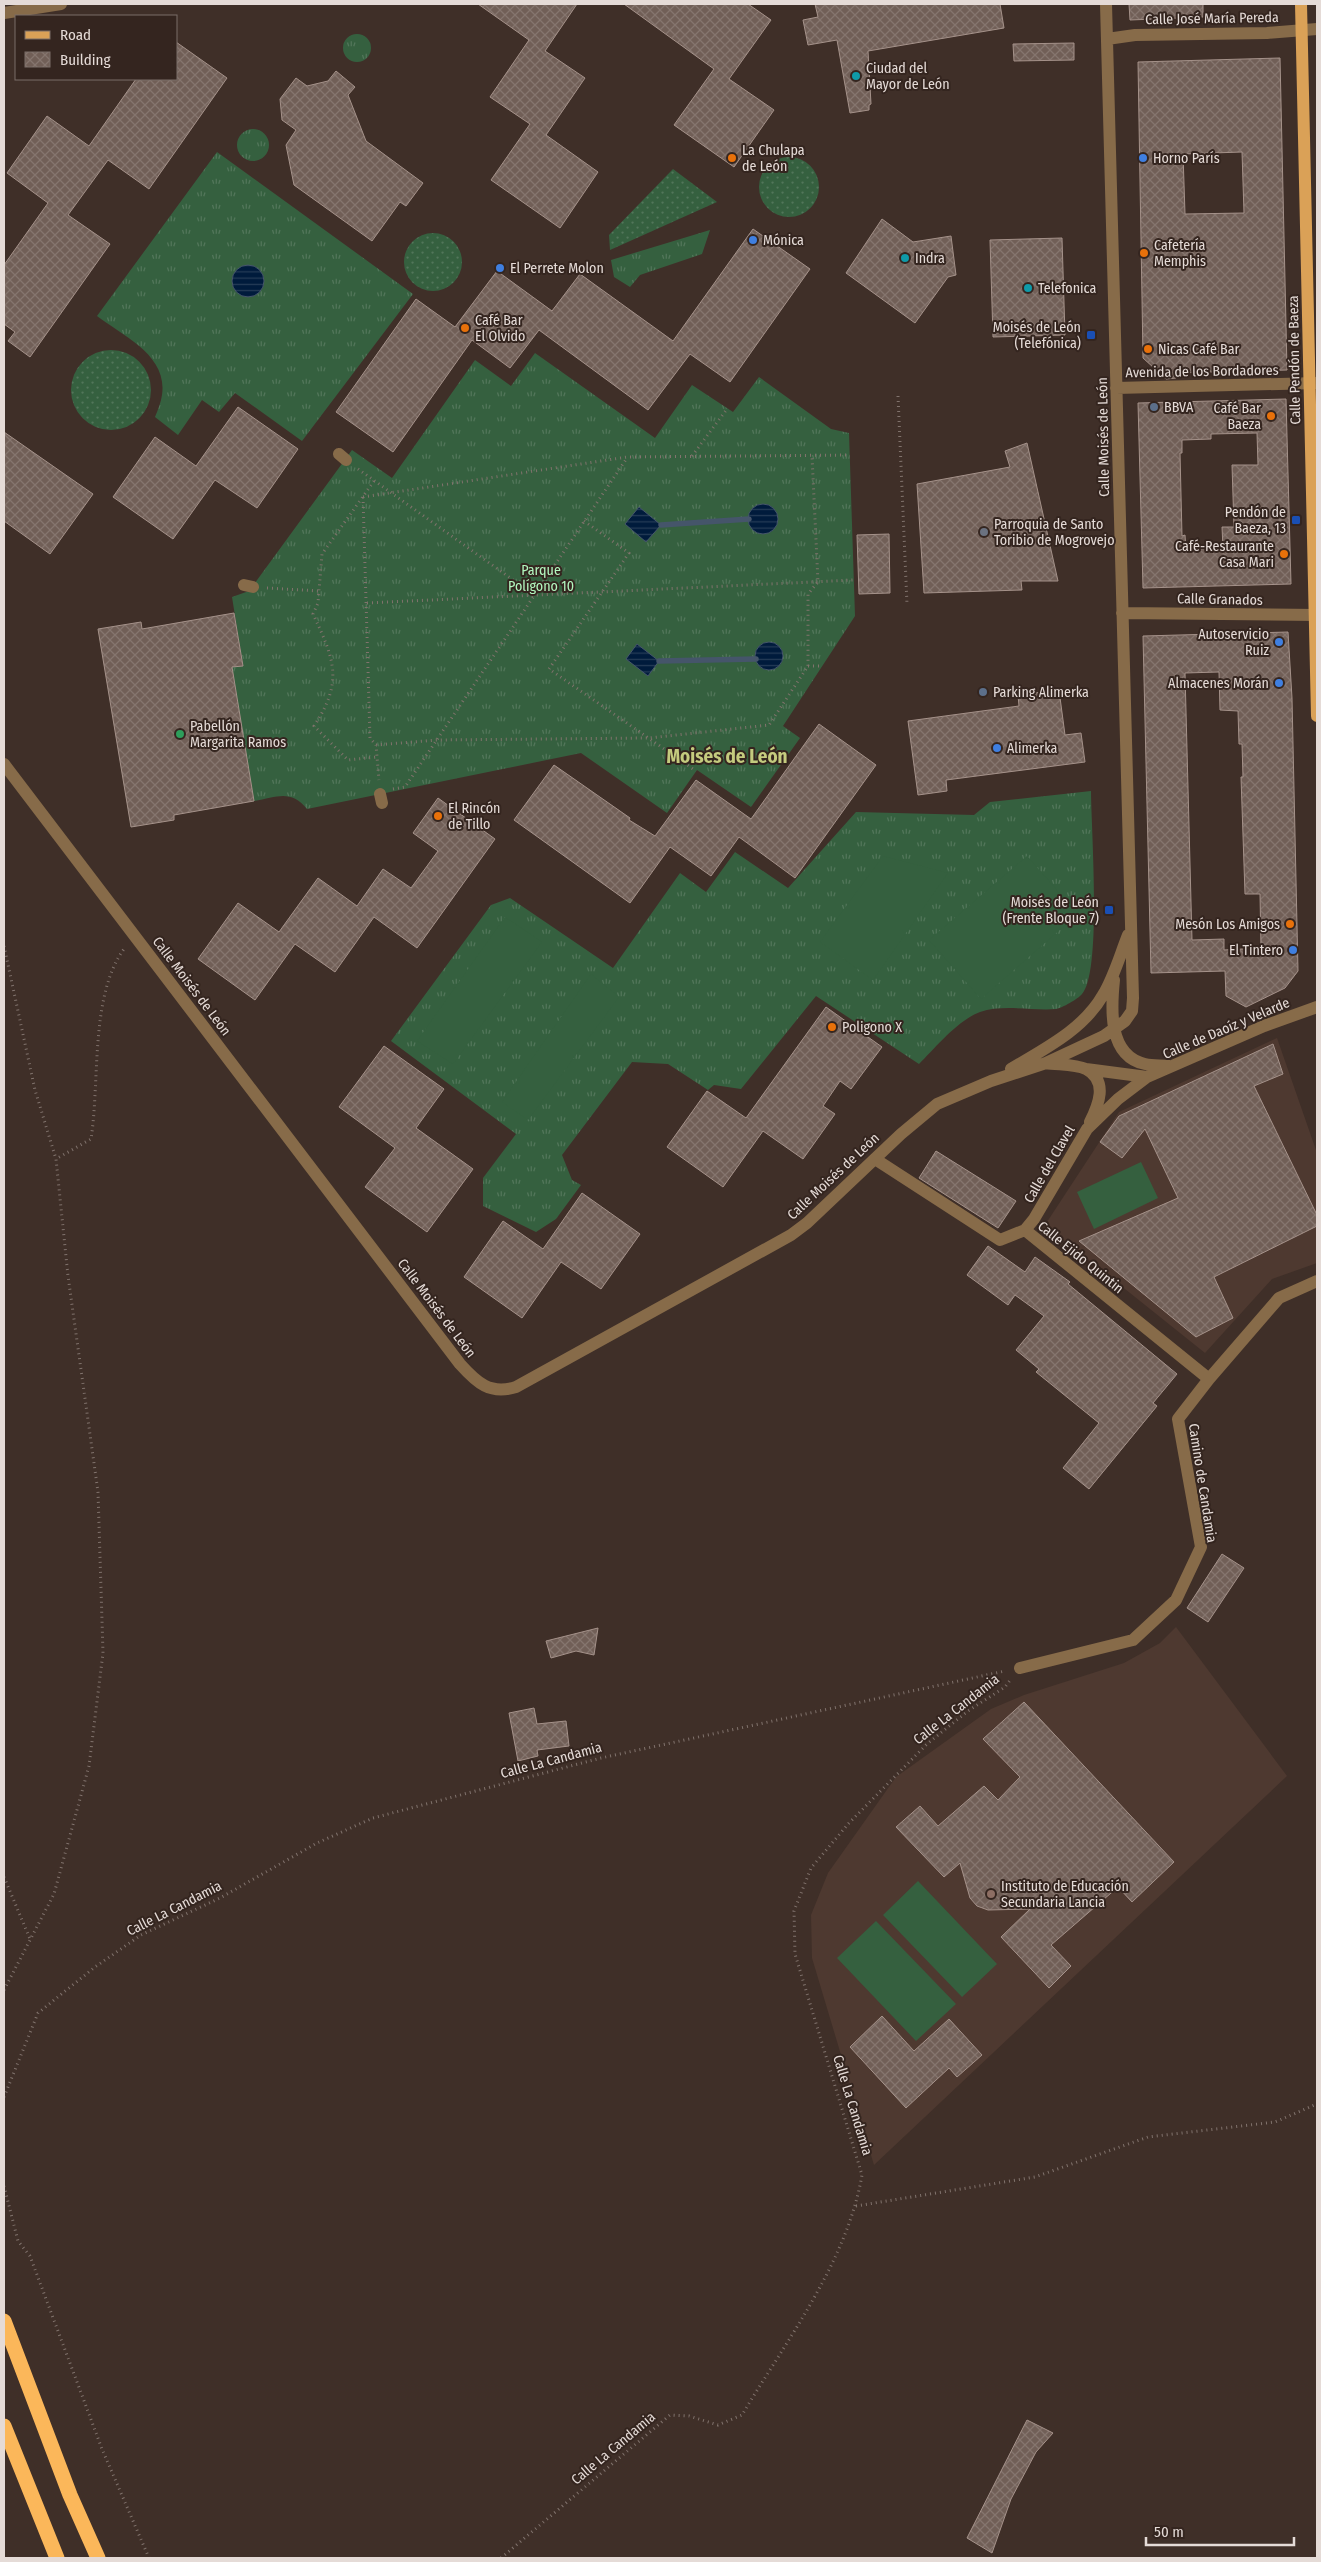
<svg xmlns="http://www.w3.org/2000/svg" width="1321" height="2562" font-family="'Fira Sans Condensed',sans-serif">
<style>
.built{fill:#4e3930}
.grass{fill:url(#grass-tufts)}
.garden{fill:url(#garden-dots)}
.pitch{fill:#35603f}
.water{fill:url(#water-rules);stroke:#45556a}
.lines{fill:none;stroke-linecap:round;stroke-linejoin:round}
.stream{stroke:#45556a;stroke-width:5.5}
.building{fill:url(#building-cross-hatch);stroke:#a5928a;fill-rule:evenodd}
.path{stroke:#81736d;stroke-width:3;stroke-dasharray:1 4;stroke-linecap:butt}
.minor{stroke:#876b49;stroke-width:12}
.major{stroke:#daa157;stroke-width:12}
.highway{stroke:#fbb75a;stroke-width:15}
.culture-dot{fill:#0f9aa8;stroke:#34251f;stroke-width:2}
.food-dot{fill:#e8710a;stroke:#34251f;stroke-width:2}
.shop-dot{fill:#3f7fe0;stroke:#34251f;stroke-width:2}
.transit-dot{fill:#1a4fb4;stroke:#34251f;stroke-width:2}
.service-dot{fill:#5c6f8a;stroke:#34251f;stroke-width:2}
.worship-dot{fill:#6b7280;stroke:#34251f;stroke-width:2}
.leisure-dot{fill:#2e9e5b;stroke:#34251f;stroke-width:2}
.education-dot{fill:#8d6e63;stroke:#34251f;stroke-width:2}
.labels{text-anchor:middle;stroke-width:4;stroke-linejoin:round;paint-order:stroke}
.street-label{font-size:14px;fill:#e5dbd7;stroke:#34251f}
.poi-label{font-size:14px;fill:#e5dbd7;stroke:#34251f;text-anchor:start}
.park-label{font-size:14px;fill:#b2f7bf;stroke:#34251f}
.district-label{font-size:19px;font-weight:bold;fill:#c4cb7e;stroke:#34251f}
</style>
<defs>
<pattern id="grass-tufts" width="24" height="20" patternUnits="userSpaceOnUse" patternTransform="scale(1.25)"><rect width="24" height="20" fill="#35603f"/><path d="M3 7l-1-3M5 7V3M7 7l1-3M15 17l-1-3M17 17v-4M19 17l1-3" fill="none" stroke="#52765a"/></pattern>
<pattern id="garden-dots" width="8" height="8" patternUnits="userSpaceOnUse" patternTransform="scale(1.25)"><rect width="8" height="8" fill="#35603f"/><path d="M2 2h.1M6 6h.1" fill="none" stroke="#52765a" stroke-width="1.8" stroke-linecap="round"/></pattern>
<pattern id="water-rules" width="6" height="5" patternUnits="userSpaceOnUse" patternTransform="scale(1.25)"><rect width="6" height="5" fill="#001b3c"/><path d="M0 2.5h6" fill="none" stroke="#253c57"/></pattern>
<pattern id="building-cross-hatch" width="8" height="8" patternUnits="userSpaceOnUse" patternTransform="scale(1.25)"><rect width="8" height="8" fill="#715f57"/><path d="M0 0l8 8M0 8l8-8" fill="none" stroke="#85756e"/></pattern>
</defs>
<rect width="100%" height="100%" fill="#3f2f28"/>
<path class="built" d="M 1277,1038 L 1317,1153 L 1317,1263 L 1272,1279 L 1205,1353 L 1045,1225 L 1119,1112 Z
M 1176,1627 L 1287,1776 L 874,2165 L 812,1958 L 811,1915 L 828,1873 L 896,1777 L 991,1709 L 1024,1695 L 1124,1663 L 1160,1643 Z"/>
<path class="grass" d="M343 48a14 14 0 1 1 28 0a14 14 0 1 1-28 0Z
M237 145a16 16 0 1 1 32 0a16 16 0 1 1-32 0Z
M 217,152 L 413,294 L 302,441 L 235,393 L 219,412 L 202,400 L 178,435 L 155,417 C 158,410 161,402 162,395 C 168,355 123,336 97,316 Z
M 710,230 L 702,254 L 640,275 L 630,287 L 614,277 L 611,260 Z
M 535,353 L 655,438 L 692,385 L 733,412 L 759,377 L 831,429 L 849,433 L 855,616 L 783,726 L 800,738 L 751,807 L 697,770 L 667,813 L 581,753 L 307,809 C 291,789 277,797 254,801 L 232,667 L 243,665 L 232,597 L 249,591 L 352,450 L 392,478 L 475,360 L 511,386 Z
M 1091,791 C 1091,827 1102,972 1082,994 C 1078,999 1062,1008 1056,1009 C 1032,1011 1003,1004 980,1012 C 958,1020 935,1048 919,1064 L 816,996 L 741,1089 L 714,1085 L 708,1090 L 668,1064 L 632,1062 L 562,1155 L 572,1180 L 581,1185 L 556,1219 L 536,1232 L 483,1206 L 483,1178 L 516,1134 L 391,1041 L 491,905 L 510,898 L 613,968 L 680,873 L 706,892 L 735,852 L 788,888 L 856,812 L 974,815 L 990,802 Z"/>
<path class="garden" d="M759 187a30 30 0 1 1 60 0a30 30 0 1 1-60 0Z
M 673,169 L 717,202 L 610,250 L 609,235 Z
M404 262a29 29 0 1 1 58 0a29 29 0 1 1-58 0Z
M71 390a40 40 0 1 1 80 0a40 40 0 1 1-80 0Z"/>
<path class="pitch" d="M 883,856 L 948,873 L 873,980 L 820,942 Z
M 1027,856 L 1078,914 L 981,999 L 929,940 Z
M 505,917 L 542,942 L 453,1064 L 417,1041 Z
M 591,974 L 619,997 L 528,1120 L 502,1102 Z
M 1141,1162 L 1158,1198 L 1094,1229 L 1077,1192 Z
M 918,1881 L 997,1964 L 962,1997 L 883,1915 Z
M 876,1921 L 956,2004 L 916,2041 L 837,1958 Z"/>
<path class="water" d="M232 281a16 16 0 1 1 32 0a16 16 0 1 1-32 0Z
M748 519a15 15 0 1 1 30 0a15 15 0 1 1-30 0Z
M 639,507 L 661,525 L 646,542 L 625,524 Z
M755 656a14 14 0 1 1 28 0a14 14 0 1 1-28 0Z
M 637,644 L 659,661 L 648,676 L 626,659 Z"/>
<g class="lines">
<path class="stream" d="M 661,525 L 749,519
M 659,661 L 756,659"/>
</g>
<path class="building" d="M 478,4 L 577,4 L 545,51 L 585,78 L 546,135 L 598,172 L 560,228 L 491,180 L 530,124 L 490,97 L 529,40 Z
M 624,4 L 748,4 L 771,20 L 729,79 L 774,110 L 734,167 L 674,125 L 714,69 Z
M 815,4 L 1000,4 L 1004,28 L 868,51 L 871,104 L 869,105 L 869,110 L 850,113 L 837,40 L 808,45 L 803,20 L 818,17 Z
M 1129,4 L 1203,4 L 1203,17 L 1130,20 Z
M 176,42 L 227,78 L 149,189 L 108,160 L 68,215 L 110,244 L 30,357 L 8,341 L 15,332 L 4,324 L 4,265 L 48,203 L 7,173 L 47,116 L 89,146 L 136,79 L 176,79 Z
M 1074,43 L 1074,60 L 1014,61 L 1013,44 Z
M 1280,58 L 1287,370 L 1176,373 L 1176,378 L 1166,379 L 1143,358 L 1138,62 ZM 1242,152 L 1244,213 L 1185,214 L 1183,154 Z
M 336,71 L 355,87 L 348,95 L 366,141 L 423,183 L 406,206 L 400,202 L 372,241 L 294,185 L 286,145 L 296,130 L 282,120 L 280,99 L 296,78 L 307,86 L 328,81 Z
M 882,219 L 913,242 L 951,236 L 956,275 L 948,277 L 915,323 L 846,273 Z
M 753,229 L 810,269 L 730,382 L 690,354 L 648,410 L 539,330 L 510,368 L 472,340 L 393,452 L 336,412 L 416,299 L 455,327 L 497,271 L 552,311 L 580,274 L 673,341 Z
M 1062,238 L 1065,335 L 993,337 L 990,240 Z
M 1286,399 L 1291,584 L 1143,588 L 1138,403 ZM 1257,433 L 1258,465 L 1232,465 L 1234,527 L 1222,527 L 1223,548 L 1186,550 L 1185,535 L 1182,536 L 1180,453 L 1182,453 L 1182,440 L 1211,439 L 1211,434 Z
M 238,407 L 298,449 L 257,508 L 215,480 L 173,539 L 113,497 L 155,437 L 196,466 Z
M 4,432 L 93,494 L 50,554 L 4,521 Z
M 1027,443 L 1058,581 L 1021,581 L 1022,590 L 924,593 L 917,484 L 1010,467 L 1005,451 Z
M 889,534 L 890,593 L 859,594 L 857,535 Z
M 234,613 L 243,666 L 232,667 L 254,801 L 174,815 L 174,820 L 131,827 L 98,629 L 141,622 L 142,629 Z
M 1288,632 L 1292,698 L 1298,971 L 1285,988 L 1246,1007 L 1226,996 L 1225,971 L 1151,973 L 1143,636 ZM 1219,672 L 1220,710 L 1238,711 L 1239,744 L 1242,744 L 1243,777 L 1241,777 L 1245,894 L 1260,894 L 1261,948 L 1224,950 L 1224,939 L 1192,940 L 1185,673 Z
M 1059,690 L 1065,735 L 1081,733 L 1085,762 L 946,780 L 947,791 L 918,795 L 908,721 L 1019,706 L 1018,695 Z
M 819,724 L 876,765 L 795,878 L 739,837 L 711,876 L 670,847 L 630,903 L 514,820 L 554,765 L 630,818 L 629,820 L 655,836 L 696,780 L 751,819 Z
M 438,798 L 495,839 L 417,948 L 374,917 L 335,972 L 295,944 L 255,1000 L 198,959 L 238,903 L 279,932 L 318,878 L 357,906 L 383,869 L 411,888 L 438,851 L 413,833 Z
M 826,1007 L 882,1047 L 851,1089 L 840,1081 L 823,1106 L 835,1114 L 803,1159 L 763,1131 L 723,1187 L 667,1147 L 707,1091 L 746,1118 Z
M 1273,1044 L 1283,1074 L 1254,1086 L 1317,1215 L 1317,1226 L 1214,1277 L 1233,1318 L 1196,1337 L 1079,1241 L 1178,1198 L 1145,1129 L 1122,1158 L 1100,1142 L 1119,1116 Z
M 384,1046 L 444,1089 L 416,1128 L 473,1169 L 427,1232 L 365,1187 L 395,1148 L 339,1107 Z
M 936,1151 L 1016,1201 L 998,1228 L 919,1178 Z
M 582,1193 L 640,1234 L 601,1289 L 561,1262 L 522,1318 L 464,1277 L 503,1221 L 543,1249 Z
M 988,1246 L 1025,1272 L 1035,1257 L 1070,1282 L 1068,1284 L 1177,1374 L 1153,1403 L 1157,1406 L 1089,1489 L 1063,1468 L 1099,1423 L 1036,1372 L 1039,1369 L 1016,1350 L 1044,1316 L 1015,1295 L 1008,1305 L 967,1275 Z
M 1222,1554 L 1244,1568 L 1208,1622 L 1187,1608 Z
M 598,1628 L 594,1655 L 576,1651 L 551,1658 L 546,1641 Z
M 1024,1702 L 1174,1862 L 1132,1902 L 1118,1887 L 1051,1945 L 1071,1966 L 1049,1988 L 1001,1937 L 1030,1909 L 988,1910 L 977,1906 L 970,1898 L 960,1863 L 944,1877 L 896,1827 L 920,1806 L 938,1826 L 984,1786 L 998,1800 L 1020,1777 L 983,1739 Z
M 534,1708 L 537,1724 L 566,1721 L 569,1746 L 537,1750 L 538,1756 L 518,1761 L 509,1713 Z
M 882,2016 L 914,2051 L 949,2019 L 982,2055 L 957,2077 L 949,2068 L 906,2108 L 850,2047 Z
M 1027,2420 L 1053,2433 L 1036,2452 L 1011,2499 L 992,2553 L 967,2538 Z"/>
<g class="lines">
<path class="path" d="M 898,396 L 907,604
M 692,456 L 727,409
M 358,469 L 534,595
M 374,481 L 322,554 L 318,603 L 313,614 C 334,659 344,681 314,726 L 348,760 L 377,757
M 363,497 L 627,457 L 850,455
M 363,497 L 370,738 L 376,745 L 379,780
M 584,521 L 629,553 L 549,669 L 696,771
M 267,588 L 319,591
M 367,603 L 854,580
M 808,666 L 822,666
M 376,745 L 437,740 L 649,738 L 769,725 L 808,666 L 808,594 L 818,582 L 812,456
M 393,789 L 405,787 L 627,458
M 4,946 L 35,1090 L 56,1159
M 4,1877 L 30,1939
M 4,1990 L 54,1894 L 89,1766 L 103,1653 L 98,1492 L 68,1276 L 56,1159 L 91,1139 C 100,1082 90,995 124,949
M 4,2097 L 38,2013 L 95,1967 L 141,1935 L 220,1898 L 317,1843 L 373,1818 L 601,1758 L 1005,1671
M 4,2186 L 18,2241 L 30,2256 L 102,2449 L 149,2558
M 856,2206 L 1035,2177 L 1148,2137 L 1275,2122 L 1317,2104
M 501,2558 L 670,2415 L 689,2416 L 718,2425 L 742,2415 C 786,2341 847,2262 862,2175 L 795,1954 L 794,1911 L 811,1868 L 849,1823 L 927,1744 L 968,1711 L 1005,1687 L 1011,1679"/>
<path class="minor" d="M 4,13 L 61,4
M 1107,39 L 1135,35 L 1267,33 L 1317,29
M 1116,388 L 1317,383
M 339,454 L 346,460
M 244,585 L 253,587
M 1122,613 L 1317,615
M 4,764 L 460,1364 C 477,1383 490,1395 516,1387 L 791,1235 L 807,1223 L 901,1134 L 937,1104 L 991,1081 L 1046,1063 L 1104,1036 L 1125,1021 L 1132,1011 L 1133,998 L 1106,4
M 380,794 L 382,803
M 1114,980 C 1111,1009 1108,1056 1145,1064 C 1153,1066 1161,1065 1169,1066
M 1046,1063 C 1057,1065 1075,1064 1086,1069 C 1109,1081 1098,1106 1090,1122
M 1011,1069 C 1044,1049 1083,1030 1103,995 C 1114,977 1120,955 1128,935
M 1086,1069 L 1147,1077
M 875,1159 L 1000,1240 L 1025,1230 L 1034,1219 L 1087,1129 L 1118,1099 L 1147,1077 L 1264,1026 L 1317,1007
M 1025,1230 L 1209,1379
M 1020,1668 L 1133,1640 L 1176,1600 L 1201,1547 L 1178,1419 L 1209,1379 L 1279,1298 L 1317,1281"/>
<path class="major" d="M 1301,4 L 1317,716"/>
<path class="highway" d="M 4,2321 L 70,2495 L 98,2558
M 4,2426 L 57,2558"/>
</g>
<g class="culture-dot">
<circle cx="856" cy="76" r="5"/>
<circle cx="905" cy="258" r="5"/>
<circle cx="1028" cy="288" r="5"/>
</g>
<g class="food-dot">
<circle cx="732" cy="158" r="5"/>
<circle cx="1144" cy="253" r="5"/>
<circle cx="465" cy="328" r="5"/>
<circle cx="1148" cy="349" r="5"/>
<circle cx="1271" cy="416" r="5"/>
<circle cx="1284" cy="554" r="5"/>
<circle cx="438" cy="816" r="5"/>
<circle cx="1290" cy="924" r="5"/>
<circle cx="832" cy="1027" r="5"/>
</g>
<g class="shop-dot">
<circle cx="1143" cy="158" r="5"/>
<circle cx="753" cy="240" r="5"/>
<circle cx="500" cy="268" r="5"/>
<circle cx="1279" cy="642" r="5"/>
<circle cx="1279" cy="683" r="5"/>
<circle cx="997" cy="748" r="5"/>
<circle cx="1293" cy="950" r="5"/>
</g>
<g class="transit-dot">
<rect x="1086" y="330" width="10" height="10" rx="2.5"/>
<rect x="1291" y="515" width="10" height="10" rx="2.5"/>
<rect x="1104" y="905" width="10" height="10" rx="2.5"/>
</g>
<g class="service-dot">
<circle cx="1154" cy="407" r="5"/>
<circle cx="983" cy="692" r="5"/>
</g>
<circle class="worship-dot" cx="984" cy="532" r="5"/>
<circle class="leisure-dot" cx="180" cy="734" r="5"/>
<circle class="education-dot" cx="991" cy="1894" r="5"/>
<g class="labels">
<g class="street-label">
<text transform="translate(1212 18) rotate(-1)" y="5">Calle José María Pereda</text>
<text transform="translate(1294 360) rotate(-91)" y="5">Calle Pendón de Baeza</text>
<text transform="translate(1202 371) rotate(-1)" y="5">Avenida de los Bordadores</text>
<text transform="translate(1103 437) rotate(-91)" y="5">Calle Moisés de León</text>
<text transform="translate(1220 599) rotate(1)" y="5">Calle Granados</text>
<text transform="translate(192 986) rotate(53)" y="5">Calle Moisés de León</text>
<text transform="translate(1226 1028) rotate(-23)" y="5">Calle de Daoíz y Velarde</text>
<text transform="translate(1049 1164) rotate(-60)" y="5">Calle del Clavel</text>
<text transform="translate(833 1176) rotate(-43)" y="5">Calle Moisés de León</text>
<text transform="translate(1081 1257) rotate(39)" y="5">Calle Ejido Quintin</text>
<text transform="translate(437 1308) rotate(53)" y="5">Calle Moisés de León</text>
<text transform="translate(1203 1483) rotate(81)" y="5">Camino de Candamia</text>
<text transform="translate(956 1709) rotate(-38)" y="5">Calle La Candamia</text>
<text transform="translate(551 1760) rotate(-15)" y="5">Calle La Candamia</text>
<text transform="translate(174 1908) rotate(-27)" y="5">Calle La Candamia</text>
<text transform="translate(853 2105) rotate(73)" y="5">Calle La Candamia</text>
<text transform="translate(613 2448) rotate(-40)" y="5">Calle La Candamia</text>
</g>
<g class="poi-label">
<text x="866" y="73">Ciudad del<tspan x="866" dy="16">Mayor de León</tspan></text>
<text x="742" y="155">La Chulapa<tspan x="742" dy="16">de León</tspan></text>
<text x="1153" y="163">Horno París</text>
<text x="763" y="245">Mónica</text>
<text x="1154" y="250">Cafetería<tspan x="1154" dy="16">Memphis</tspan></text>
<text x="915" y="263">Indra</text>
<text x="510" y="273">El Perrete Molon</text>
<text x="1038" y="293">Telefonica</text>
<text x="475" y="325">Café Bar<tspan x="475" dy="16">El Olvido</tspan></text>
<text x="1081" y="332" text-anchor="end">Moisés de León<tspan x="1081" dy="16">(Telefónica)</tspan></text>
<text x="1158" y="354">Nicas Café Bar</text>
<text x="1164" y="412">BBVA</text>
<text x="1261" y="413" text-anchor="end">Café Bar<tspan x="1261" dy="16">Baeza</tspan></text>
<text x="1286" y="517" text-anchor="end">Pendón de<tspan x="1286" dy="16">Baeza, 13</tspan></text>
<text x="994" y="529">Parroquia de Santo<tspan x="994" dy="16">Toribio de Mogrovejo</tspan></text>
<text x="1274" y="551" text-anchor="end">Café-Restaurante<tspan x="1274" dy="16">Casa Mari</tspan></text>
<text x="1269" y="639" text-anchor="end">Autoservicio<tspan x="1269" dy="16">Ruiz</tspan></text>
<text x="1269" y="688" text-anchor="end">Almacenes Morán</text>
<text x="993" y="697">Parking Alimerka</text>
<text x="190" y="731">Pabellón<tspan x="190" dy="16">Margarita Ramos</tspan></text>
<text x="1007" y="753">Alimerka</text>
<text x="448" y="813">El Rincón<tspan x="448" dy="16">de Tillo</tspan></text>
<text x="1099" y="907" text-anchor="end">Moisés de León<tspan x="1099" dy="16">(Frente Bloque 7)</tspan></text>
<text x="1280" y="929" text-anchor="end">Mesón Los Amigos</text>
<text x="1283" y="955" text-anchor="end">El Tintero</text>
<text x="842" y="1032">Poligono X</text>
<text x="1001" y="1891">Instituto de Educación<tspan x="1001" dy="16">Secundaria Lancia</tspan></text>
</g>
<g class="park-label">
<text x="541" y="575">Parque<tspan x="541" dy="16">Polígono 10</tspan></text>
</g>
<g class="district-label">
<text x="727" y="763">Moisés de León</text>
</g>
</g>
<rect width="1321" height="2562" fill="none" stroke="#e5dbd7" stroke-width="10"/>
<rect x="15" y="15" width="162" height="65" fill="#34251f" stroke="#7b6e69"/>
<rect x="25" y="31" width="25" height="8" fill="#daa157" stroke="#7b6e69"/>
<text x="60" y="40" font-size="15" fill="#e5dbd7">Road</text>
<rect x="25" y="52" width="25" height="15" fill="url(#building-cross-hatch)" stroke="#7b6e69"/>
<text x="60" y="65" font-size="15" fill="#e5dbd7">Building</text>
<path d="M1146 2537v8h148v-8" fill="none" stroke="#e5dbd7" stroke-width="2.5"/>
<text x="1154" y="2537" font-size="15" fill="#e5dbd7" stroke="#34251f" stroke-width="4" paint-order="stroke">50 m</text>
</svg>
